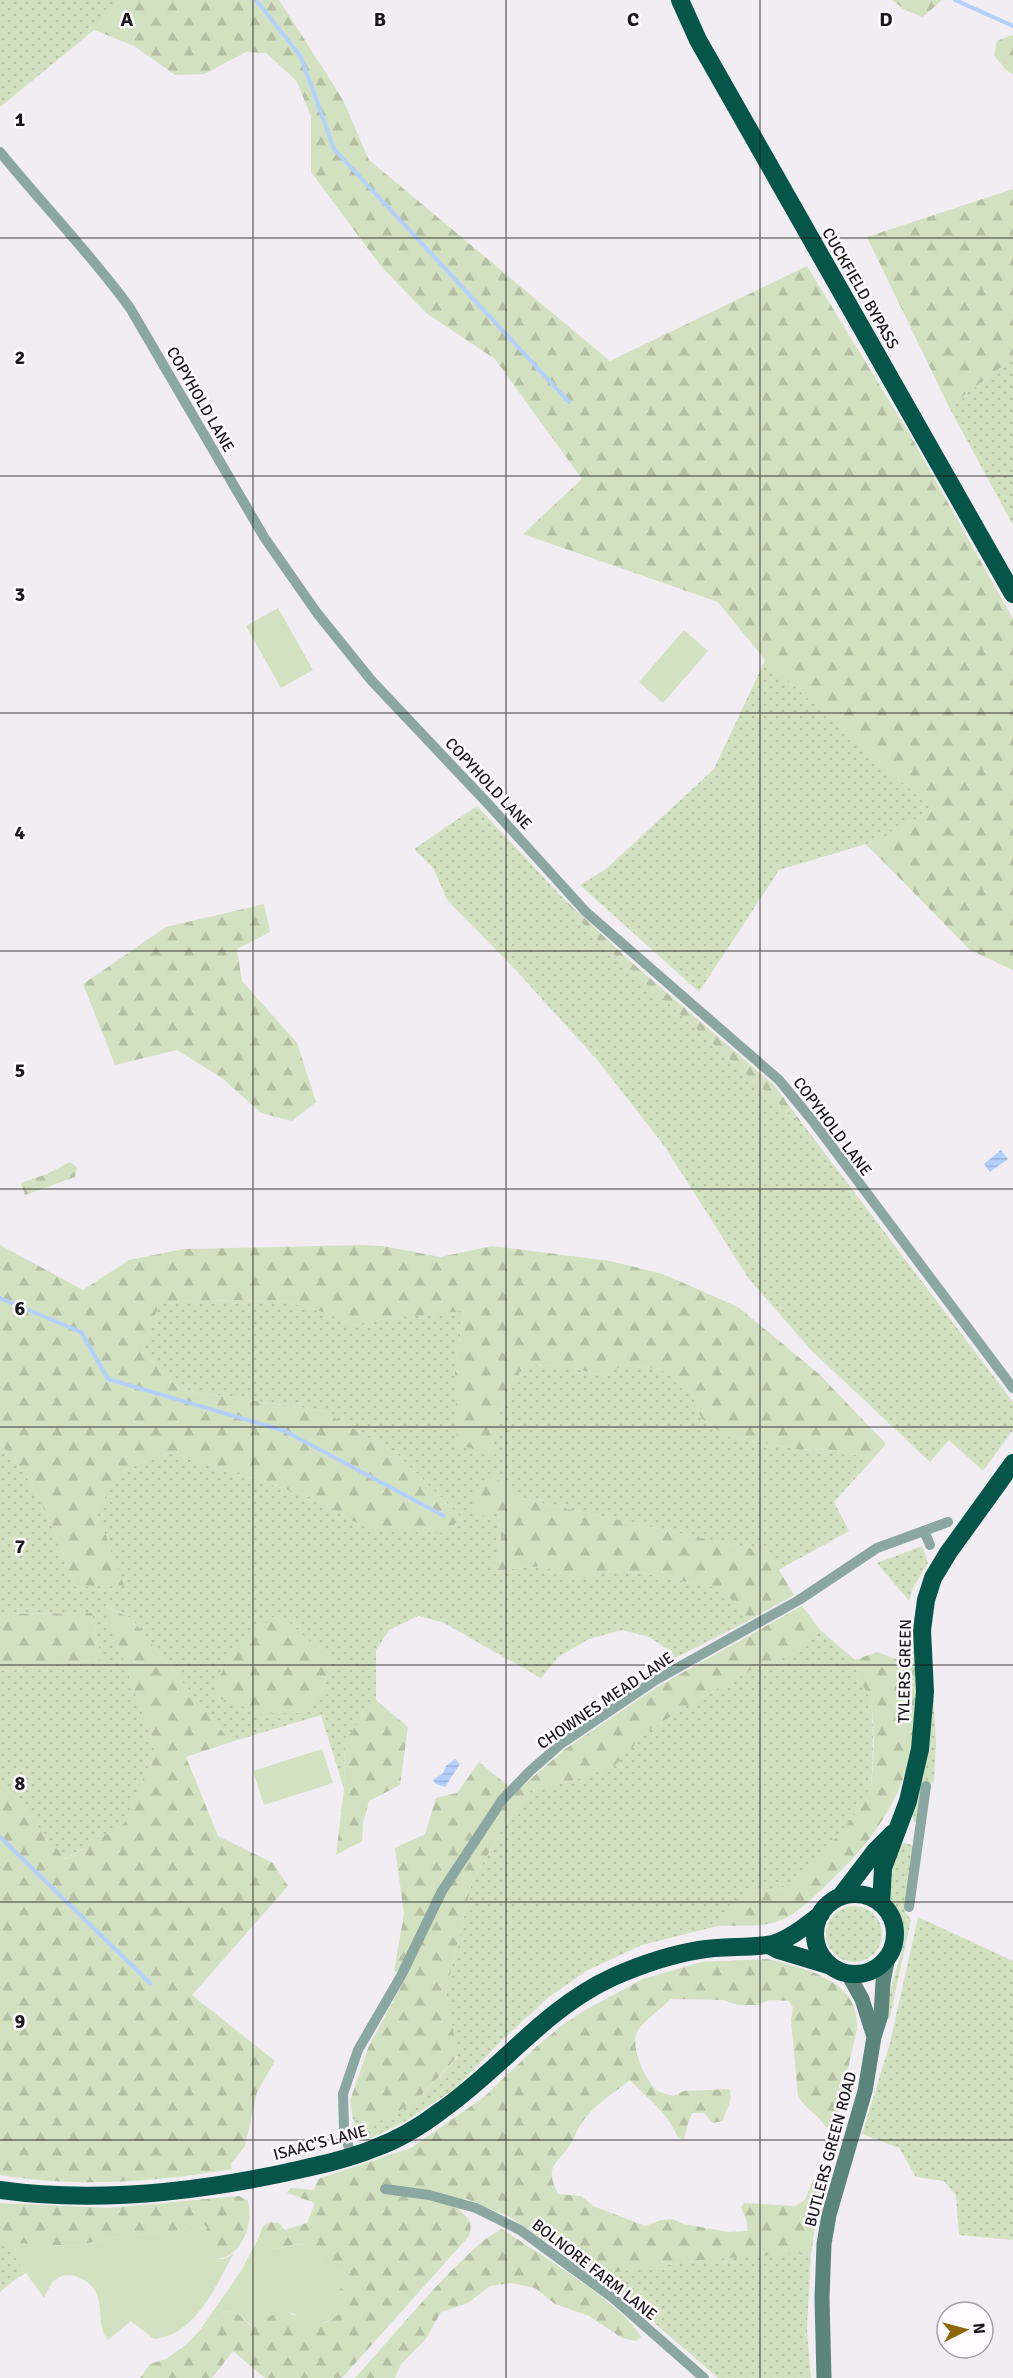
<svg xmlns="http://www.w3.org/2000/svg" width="1013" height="2378" font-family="Signika,sans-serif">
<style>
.grass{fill:url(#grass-dots);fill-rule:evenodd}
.forest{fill:url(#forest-firs)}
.garden{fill:#d2e1c0}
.water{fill:url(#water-rules)}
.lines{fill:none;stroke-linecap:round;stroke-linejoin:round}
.stream{stroke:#b3d0fd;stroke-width:4}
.street{stroke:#8ba7a1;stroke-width:10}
.secondary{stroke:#5a847c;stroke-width:15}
.highway{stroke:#05554b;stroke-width:18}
.grid{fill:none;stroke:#1a181a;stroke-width:1.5;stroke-opacity:0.55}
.labels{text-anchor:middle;stroke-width:5;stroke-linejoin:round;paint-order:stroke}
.street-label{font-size:16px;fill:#1a181a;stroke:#fffaff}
.grid-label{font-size:20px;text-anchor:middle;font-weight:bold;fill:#1a181a;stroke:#fffaff;stroke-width:5;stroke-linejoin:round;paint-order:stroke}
</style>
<defs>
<pattern id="grass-dots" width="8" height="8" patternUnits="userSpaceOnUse" patternTransform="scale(1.5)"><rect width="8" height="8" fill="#d2e1c0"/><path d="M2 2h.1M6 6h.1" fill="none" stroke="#b4c0a4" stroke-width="1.8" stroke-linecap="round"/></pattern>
<pattern id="forest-firs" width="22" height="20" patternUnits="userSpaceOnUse" patternTransform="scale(1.5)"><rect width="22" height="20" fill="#d2e1c0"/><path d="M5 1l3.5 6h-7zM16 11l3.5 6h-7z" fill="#b4c0a4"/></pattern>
<pattern id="water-rules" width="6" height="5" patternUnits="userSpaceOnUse" patternTransform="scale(1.5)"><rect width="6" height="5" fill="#b3d0fd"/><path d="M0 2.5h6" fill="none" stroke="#99b2d8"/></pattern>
</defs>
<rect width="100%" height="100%" fill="#f1edf2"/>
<path class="grass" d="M 0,0 L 121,0 L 94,30 L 0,107 Z
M 1013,358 L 1013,525 L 949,407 Z
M 765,660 L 933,810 L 866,844 L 779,870 L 699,992 L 580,885 L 606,869 L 714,769 Z
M 477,806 L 563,898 L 590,933 L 805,1127 L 1013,1402 L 1013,1430 L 983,1471 L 949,1440 L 930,1462 L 811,1350 L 749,1279 L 665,1147 L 599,1062 L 513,967 L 447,900 L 434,869 L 414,849 Z
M 283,1300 L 325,1313 L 353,1325 L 385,1319 L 464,1310 L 455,1370 L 492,1455 L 498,1416 L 520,1372 L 534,1365 L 572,1367 L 597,1375 L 628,1365 L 660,1369 L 690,1390 L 701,1418 L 726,1436 L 795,1449 L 837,1450 L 872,1460 L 834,1502 L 849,1531 L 778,1570 L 768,1552 L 517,1498 L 495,1477 L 475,1488 L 475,1517 L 498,1512 L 501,1538 L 493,1571 L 542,1566 L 579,1580 L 607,1571 L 642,1573 L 724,1589 L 748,1621 L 673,1659 L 672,1652 L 649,1637 L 622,1630 L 589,1639 L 558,1657 L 541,1678 L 442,1622 L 418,1616 L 389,1630 L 376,1650 L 376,1700 L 345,1740 L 344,1789 L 321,1715 L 231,1742 L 131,1618 L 105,1606 L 155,1750 L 124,1825 L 64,1859 L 0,1779 L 0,1671 L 101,1659 L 92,1613 L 0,1614 L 0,1444 C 39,1484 56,1535 75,1587 L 96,1511 L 119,1473 L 153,1458 L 173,1453 L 319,1500 L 350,1520 L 461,1517 L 399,1456 L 324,1411 L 181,1390 L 143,1352 L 160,1301 ZM 311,1644 L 332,1661 L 321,1694 Z
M 922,1546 L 928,1563 L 913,1588 L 909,1601 L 877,1563 Z
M 820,1630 L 855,1660 C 857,1682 866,1686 871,1703 C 874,1714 873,1780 870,1791 C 864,1809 798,1884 780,1889 C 771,1892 757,1890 748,1890 L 730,1906 L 718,1926 L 642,1945 L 586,1971 L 549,1997 L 500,2042 L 456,2088 L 406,2121 L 367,2140 L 358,2135 L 353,2119 L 374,2124 L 414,2103 L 458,2057 L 446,1992 L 472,1882 L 501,1831 L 531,1790 L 576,1780 L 613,1766 L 647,1732 L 690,1704 L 753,1669 L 798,1652 Z
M 933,1694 L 936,1741 L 934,1782 L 930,1784 L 917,1822 L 914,1822 L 912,1816 Z
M 904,1843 L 912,1845 L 914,1848 L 905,1912 L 911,1920 L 889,2021 C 882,1999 902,1961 904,1939 C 907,1916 883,1899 888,1877 C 890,1866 896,1856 900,1846 Z
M826 1934a28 28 0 1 1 56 0a28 28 0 1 1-56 0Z
M 918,1917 L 1013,1961 L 1013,2240 L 959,2235 L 956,2196 L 944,2181 L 916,2177 L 899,2148 L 862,2134 L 890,2043 Z
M 0,2243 L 13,2243 L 16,2259 L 26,2273 L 17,2278 L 0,2292 Z
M 811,2251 L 807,2330 L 811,2378 L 718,2378 L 598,2274 L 703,2260 Z"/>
<path class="forest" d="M 121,0 L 279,0 L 342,98 L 369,160 L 610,361 L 807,266 L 910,435 L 1013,619 L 1013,970 L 970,950 L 866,844 L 933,810 L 765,660 L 718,602 L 523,534 L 582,479 L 495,359 L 426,313 L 380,265 L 311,172 L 311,116 L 296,80 L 266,53 L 246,52 L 204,74 L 175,75 L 134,46 L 94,30 Z
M 892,0 L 942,0 L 923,17 L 905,10 Z
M 1011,35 L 1013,36 L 1013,74 L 1005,69 L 994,55 L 997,41 Z
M 1013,189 L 1013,358 L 949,407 L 867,237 Z
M 563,898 L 631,962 L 774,1085 L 805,1127 L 590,933 Z
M 264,904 L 270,932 L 237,949 L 242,981 L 297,1043 L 316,1102 L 292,1121 L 261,1113 L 222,1078 L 177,1050 L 115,1065 L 83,984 L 166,927 Z
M 70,1162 L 77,1167 L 75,1177 L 25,1195 L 21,1183 L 47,1174 Z
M 0,1245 L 83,1290 L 129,1260 L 184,1249 L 362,1245 L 383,1246 L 440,1257 L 492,1246 L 610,1261 L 663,1274 L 738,1307 L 819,1374 L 886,1444 L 872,1460 L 837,1450 L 795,1449 L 726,1436 L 701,1418 L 690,1390 L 660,1369 L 628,1365 L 597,1375 L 572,1367 L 534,1365 L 520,1372 L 498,1416 L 493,1455 L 457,1444 L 455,1370 L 464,1311 L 385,1319 L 353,1325 L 325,1313 L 283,1300 L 160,1301 L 143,1352 L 181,1390 L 324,1411 L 399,1456 L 461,1517 L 446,1533 L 381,1531 L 350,1520 L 319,1500 L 173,1453 L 153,1458 L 119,1473 L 97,1511 L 124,1586 L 75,1587 C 56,1535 39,1484 0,1444 Z
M 495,1476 L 517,1498 L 768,1552 L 794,1595 L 748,1621 L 723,1589 L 642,1573 L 607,1571 L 579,1580 L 542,1566 L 492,1571 L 501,1538 L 498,1512 L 475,1517 L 475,1488 Z
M 104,1606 L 131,1618 L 231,1742 L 186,1757 L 218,1836 L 273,1863 L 288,1886 L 192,1995 L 275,2061 L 257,2092 L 245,2146 L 231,2164 L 232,2169 C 155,2182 77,2188 0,2175 L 0,1779 L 65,1859 L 124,1824 L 155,1750 Z
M 802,1606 L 820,1630 L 798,1652 L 753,1669 L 690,1704 L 647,1732 L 614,1766 L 576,1780 L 531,1790 L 501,1831 L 472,1882 L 446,1992 L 458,2056 L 414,2103 L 374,2124 L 353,2119 L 350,2101 L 368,2048 L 408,1974 L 394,1971 L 404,1914 L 395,1848 L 425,1834 L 436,1798 L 457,1793 L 479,1762 L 516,1792 L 565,1749 L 657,1687 Z
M 92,1613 L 101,1659 L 0,1671 L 0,1614 Z
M 279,1613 L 332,1661 L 321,1694 L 299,1713 L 261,1714 L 212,1695 L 231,1652 Z
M 903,1619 L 912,1620 C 914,1661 921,1706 912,1747 C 900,1807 865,1850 821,1890 C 809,1901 796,1914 781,1920 C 763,1928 738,1925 718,1926 L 730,1905 L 748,1890 C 757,1890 771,1892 780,1889 C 798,1884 864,1809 870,1791 C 874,1777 875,1716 871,1703 C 866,1686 857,1682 855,1660 L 877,1652 L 898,1660 Z
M 376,1700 L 408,1727 L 400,1785 L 369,1801 L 363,1823 L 362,1841 L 336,1855 L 344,1789 L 345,1740 Z
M 768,1959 C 805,1969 860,1979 857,2029 L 835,2126 L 831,2129 L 825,2126 C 818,2114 805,2109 798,2096 L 791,2020 L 793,2008 L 789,2001 L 769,2000 L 758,2005 L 738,2005 L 723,2000 L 671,1999 C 663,2007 641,2023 637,2032 C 630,2046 645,2080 656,2090 C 661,2093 668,2095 674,2096 L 684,2091 L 729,2089 C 734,2102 725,2109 723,2121 L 713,2123 L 704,2113 L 693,2113 C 686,2121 688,2131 683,2140 L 677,2136 C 669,2114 646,2097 630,2080 C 613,2094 593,2105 581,2124 C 577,2130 574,2138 570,2145 C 556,2166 544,2165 558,2194 L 581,2196 L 593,2206 L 645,2226 L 661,2220 L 673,2219 L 683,2224 L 729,2232 L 747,2231 L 747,2222 L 741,2207 L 744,2203 L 795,2206 L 805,2200 L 813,2180 L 819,2181 C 821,2203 813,2229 812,2252 L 703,2260 L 595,2275 L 510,2217 L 464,2198 L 459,2210 C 469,2218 473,2223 469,2236 L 342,2378 L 265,2378 L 233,2351 L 212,2378 L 140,2378 L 150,2364 L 166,2359 L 187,2344 L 200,2330 L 226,2311 L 236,2312 L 251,2326 L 260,2325 L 274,2312 L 285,2311 L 315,2325 L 328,2322 L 343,2310 L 336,2296 L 341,2287 L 351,2279 L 344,2272 L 323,2264 L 314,2245 C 307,2245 300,2244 293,2245 C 275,2249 271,2254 259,2237 L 263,2226 L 270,2222 L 279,2223 L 285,2230 L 307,2223 L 315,2203 L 287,2193 L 290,2188 L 314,2190 L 318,2179 L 411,2148 L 484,2097 L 536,2047 L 561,2026 L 587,2009 L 643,1979 L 702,1962 Z
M 239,2196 L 248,2201 C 254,2225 241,2260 213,2259 L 202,2248 L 206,2227 L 195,2222 L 182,2230 L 111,2238 L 76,2246 L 0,2243 L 0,2203 L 108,2208 Z
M 502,2229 C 534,2251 626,2306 641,2337 L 636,2341 L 622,2338 L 589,2316 L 555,2304 L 535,2288 L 511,2283 L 490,2286 L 468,2303 L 441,2312 L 425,2340 L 401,2364 L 395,2378 L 355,2378 C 389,2341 420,2302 455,2267 C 470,2253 483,2238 502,2229 Z"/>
<path class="garden" d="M 278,608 L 313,670 L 281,688 L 246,626 Z
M 684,630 L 708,651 L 663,703 L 639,682 Z
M 322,1749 L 333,1783 L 264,1805 L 253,1771 Z
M 195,2222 L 201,2222 L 207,2227 L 202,2248 L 213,2259 L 224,2259 L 234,2253 C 216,2285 196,2335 154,2339 L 131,2321 L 108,2340 C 93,2323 110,2293 82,2279 C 78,2277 74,2275 69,2275 C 54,2275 50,2286 44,2298 L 16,2259 L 13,2243 L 76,2246 L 111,2238 L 182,2230 Z
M 259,2237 C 271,2254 275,2249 294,2245 C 300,2244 307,2245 314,2245 L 323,2264 L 344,2272 L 351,2280 L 341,2287 L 337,2295 L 343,2310 C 333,2322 320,2322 308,2331 L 298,2327 L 295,2314 C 278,2308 272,2314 260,2325 L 252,2326 L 236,2312 L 226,2311 L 200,2330 L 241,2271 Z"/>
<path class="water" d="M 1001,1150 L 1008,1159 L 990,1172 L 984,1164 Z
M 455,1759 L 460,1764 L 445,1787 L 436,1784 L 433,1780 L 443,1773 L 446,1766 Z"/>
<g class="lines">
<path class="stream" d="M 256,0 L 301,57 L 334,149 L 569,402
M 955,0 L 1013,26
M 0,1298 L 81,1332 L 108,1379 L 285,1431 L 444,1516
M 0,1837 L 150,1983"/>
<path class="street" d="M 0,152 C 43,205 90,253 130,308 L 264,537 L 317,613 L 371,680 L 490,806 L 586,912 L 779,1080 L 812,1120 L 1013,1388
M 924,1531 L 930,1545
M 909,1907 L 926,1786
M 351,2157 L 344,2128 L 343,2094 L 358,2050 L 401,1976 L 442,1891 L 502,1800 L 530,1771 L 562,1743 L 654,1681 L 799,1600 L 877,1548 L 948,1522
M 385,2189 L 429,2195 L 476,2208 L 520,2230 L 613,2298 L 704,2378"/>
<path class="secondary" d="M 848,1974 L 862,1999 L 874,2037
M 824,2378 L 822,2298 L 824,2244 L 829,2215 L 865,2091 L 874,2037 L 881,2015 L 883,1982 L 888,1957"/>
<path class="highway" d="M 680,0 L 698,40 L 1013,594
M815 1934a40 40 0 1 1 80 0a40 40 0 1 1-80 0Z
M 840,1897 L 876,1850 L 893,1833
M 881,1904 L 883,1868 L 908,1801 L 920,1749 L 925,1692 L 922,1630 L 926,1600 L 933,1578 L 948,1553 L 1013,1463
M 769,1945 L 778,1950 L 831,1966
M 0,2190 C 91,2203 194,2192 284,2173 C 315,2166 346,2160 375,2148 C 400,2139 421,2126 442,2110 C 502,2068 545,2008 613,1977 C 640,1965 669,1955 699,1950 C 721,1946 744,1948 767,1945 C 785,1943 807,1925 821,1914"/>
</g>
<path class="grid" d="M 253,0 L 253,2378M 506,0 L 506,2378M 760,0 L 760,2378M 0,238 L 1013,238M 0,476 L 1013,476M 0,713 L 1013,713M 0,951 L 1013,951M 0,1189 L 1013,1189M 0,1427 L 1013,1427M 0,1665 L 1013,1665M 0,1902 L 1013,1902M 0,2140 L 1013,2140"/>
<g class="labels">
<g class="street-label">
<text transform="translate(861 288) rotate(60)" y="6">CUCKFIELD BYPASS</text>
<text transform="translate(201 399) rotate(60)" y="6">COPYHOLD LANE</text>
<text transform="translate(489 783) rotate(47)" y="6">COPYHOLD LANE</text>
<text transform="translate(833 1126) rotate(53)" y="6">COPYHOLD LANE</text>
<text transform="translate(904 1671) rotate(-89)" y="6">TYLERS GREEN</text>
<text transform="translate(605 1700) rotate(-34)" y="6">CHOWNES MEAD LANE</text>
<text transform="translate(320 2142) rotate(-15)" y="6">ISAAC'S LANE</text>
<text transform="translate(830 2149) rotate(-75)" y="6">BUTLERS GREEN ROAD</text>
<text transform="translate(595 2269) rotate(38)" y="6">BOLNORE FARM LANE</text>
</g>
</g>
<g class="grid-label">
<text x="127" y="26">A</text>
<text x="380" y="26">B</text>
<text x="633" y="26">C</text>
<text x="886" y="26">D</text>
<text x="20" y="126">1</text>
<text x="20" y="364">2</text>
<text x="20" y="601">3</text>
<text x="20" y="839">4</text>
<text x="20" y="1077">5</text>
<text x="20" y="1315">6</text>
<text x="20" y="1553">7</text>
<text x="20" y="1790">8</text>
<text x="20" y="2028">9</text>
</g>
<g transform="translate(965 2330) rotate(84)"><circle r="28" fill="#fffaff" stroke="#a3a0a3" stroke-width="1.5"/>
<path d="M0-4.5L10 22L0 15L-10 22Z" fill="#8b6707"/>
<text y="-9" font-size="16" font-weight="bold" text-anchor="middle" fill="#1a181a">N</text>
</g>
</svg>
